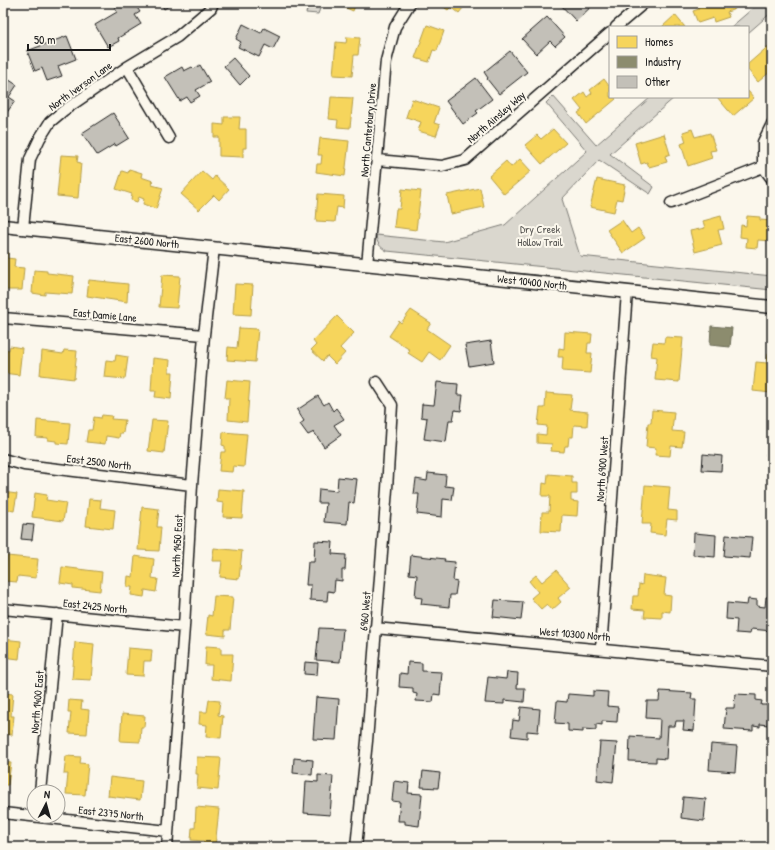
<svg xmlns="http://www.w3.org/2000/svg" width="775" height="850" font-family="'Patrick Hand',sans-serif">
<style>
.green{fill:#dad7ce;stroke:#7b7a75}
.homes{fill:#f6d55c;stroke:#b59e49}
.industry{fill:#8c8c6e;stroke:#6a6a55}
.building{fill:#c3c0b8;stroke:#1c1c1c}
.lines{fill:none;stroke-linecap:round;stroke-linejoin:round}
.minor-casing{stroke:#1c1c1c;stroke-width:13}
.tertiary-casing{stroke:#1c1c1c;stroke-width:15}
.minor{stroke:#fbf7ec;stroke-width:10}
.tertiary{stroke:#fbf7ec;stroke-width:12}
.labels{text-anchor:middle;stroke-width:4;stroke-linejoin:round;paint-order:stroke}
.street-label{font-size:11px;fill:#1c1c1c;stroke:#fbf7ec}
.park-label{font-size:11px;fill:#555451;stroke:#fbf7ec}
</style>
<rect width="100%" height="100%" fill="#fbf7ec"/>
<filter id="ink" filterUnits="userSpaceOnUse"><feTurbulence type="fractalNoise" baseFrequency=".025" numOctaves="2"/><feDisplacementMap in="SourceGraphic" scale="8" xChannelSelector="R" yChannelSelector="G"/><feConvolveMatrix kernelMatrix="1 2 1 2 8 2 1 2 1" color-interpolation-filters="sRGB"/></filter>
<g filter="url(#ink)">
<path class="green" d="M 309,3 L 322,3 L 318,14 L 306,13 Z
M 759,3 L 772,3 L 772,12 L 748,33 L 748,27 L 731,27 Z
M 553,96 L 596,145 L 651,97 L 675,97 L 610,154 L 654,187 L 650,194 L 599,160 L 562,199 L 580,256 L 772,276 L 772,290 L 387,251 C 380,247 377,244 376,235 L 444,242 L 505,225 L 587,151 L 546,103 Z"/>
<path class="homes" d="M 335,3 L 356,3 L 353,11 Z
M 438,3 L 467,3 L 459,13 L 451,7 L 448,10 Z
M 697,3 L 732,3 L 735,9 L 727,12 L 729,17 L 714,22 L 713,18 L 698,23 L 693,11 L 699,9 Z
M 675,15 L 685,27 L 662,27 Z
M 427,25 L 444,31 L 437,51 L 433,50 L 429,62 L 415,58 Z
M 347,37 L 360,38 L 358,55 L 354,55 L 352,76 L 333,75 L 336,42 L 346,43 Z
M 772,43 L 772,73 L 771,71 L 758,82 L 748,70 L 748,64 Z
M 604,79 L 610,87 L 610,97 L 614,97 L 616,99 L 586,124 L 578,113 L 582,110 L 574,100 L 584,92 L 587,97 L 592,93 L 590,90 Z
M 748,91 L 754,98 L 733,116 L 717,97 L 748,97 Z
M 331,97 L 353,98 L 350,128 L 337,127 L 338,120 L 329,119 Z
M 412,99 L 439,108 L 434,123 L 440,125 L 436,136 L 418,131 L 421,122 L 406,117 Z
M 224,117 L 240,117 L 239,129 L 246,129 L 246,148 L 243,148 L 243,157 L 219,156 L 219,137 L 214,137 L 214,124 L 224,125 Z
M 553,129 L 566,143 L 542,164 L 525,145 L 537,135 L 541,139 Z
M 692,129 L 695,137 L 710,133 L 716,150 L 710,151 L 712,158 L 688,166 L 681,144 L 686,142 L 683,132 Z
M 664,134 L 670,154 L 665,156 L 667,162 L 649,167 L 647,162 L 641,164 L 635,143 Z
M 320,138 L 349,141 L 345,176 L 316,172 L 317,164 L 321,164 L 322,155 L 318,155 Z
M 61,155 L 78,156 L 77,162 L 81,163 L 78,198 L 57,196 Z
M 520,159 L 531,171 L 504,194 L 489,176 L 506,161 L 511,167 Z
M 129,169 L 142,173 L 141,177 L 153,181 L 152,185 L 163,188 L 156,209 L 143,204 L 144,199 L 139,197 L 137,202 L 131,200 L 132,194 L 116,189 L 122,171 L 128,173 Z
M 202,171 L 212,180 L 215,176 L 229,189 L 219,200 L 214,195 L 199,210 L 181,194 Z
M 597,179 L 625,185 L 622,200 L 617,199 L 614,212 L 590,207 Z
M 480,188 L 484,207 L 451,214 L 447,195 Z
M 402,189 L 421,191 L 416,230 L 394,227 L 396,209 L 400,209 Z
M 318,194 L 344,196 L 343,208 L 337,207 L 335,222 L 316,221 Z
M 721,216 L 724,229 L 718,230 L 722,245 L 695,252 L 690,231 L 705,228 L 703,221 Z
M 747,216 L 760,217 L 760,220 L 772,221 L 772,241 L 758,240 L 757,248 L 746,247 L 747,238 L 740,237 L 741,225 L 746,226 Z
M 622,220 L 631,233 L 638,228 L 645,238 L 623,253 L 607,230 Z
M 3,252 L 8,252 L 7,258 L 15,259 L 14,267 L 24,268 L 22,290 L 3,290 Z
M 34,270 L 47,271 L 47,273 L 74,276 L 72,294 L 45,292 L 45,295 L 32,293 Z
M 162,275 L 180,276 L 177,308 L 159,307 Z
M 89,280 L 128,284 L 127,302 L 87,296 Z
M 235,284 L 253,285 L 251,315 L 233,314 Z
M 411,310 L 431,323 L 427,329 L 450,345 L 440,360 L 429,352 L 422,362 L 408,353 L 410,350 L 389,336 L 399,321 L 401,323 Z
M 337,316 L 354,333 L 340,348 L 345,353 L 335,364 L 327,356 L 323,361 L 311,350 L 316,345 L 313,341 Z
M 239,328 L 258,329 L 255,362 L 227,360 L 228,347 L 237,348 Z
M 565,332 L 592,334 L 591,343 L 588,343 L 587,353 L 592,353 L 590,373 L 562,371 L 563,357 L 558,357 L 559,348 L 564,349 Z
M 665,337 L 683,338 L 679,382 L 655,380 L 657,357 L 651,356 L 653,342 L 664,343 Z
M 10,346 L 22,348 L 19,375 L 3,373 L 3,349 L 9,350 Z
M 64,350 L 77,351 L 74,379 L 40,375 L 42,351 L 63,354 Z
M 768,354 L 772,354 L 772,386 L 771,393 L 753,391 L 756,362 L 767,363 Z
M 116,355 L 128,357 L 125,379 L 104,377 L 106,360 L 115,361 Z
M 153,358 L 170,360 L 169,372 L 173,372 L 171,399 L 155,397 L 156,391 L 151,391 Z
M 227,380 L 250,382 L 247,422 L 228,420 L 229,398 L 225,398 Z
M 546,393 L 572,395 L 570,410 L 588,412 L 587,426 L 574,425 L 573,437 L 569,437 L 568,446 L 565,446 L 564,452 L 551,451 L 552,444 L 537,443 L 537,434 L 546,435 L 547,426 L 538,425 L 540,408 L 545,408 Z
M 652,410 L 674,412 L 672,431 L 684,432 L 682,447 L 671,446 L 670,456 L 655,455 L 656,448 L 646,447 L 648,423 L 651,423 Z
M 102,415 L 112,416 L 111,419 L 125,420 L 123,433 L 120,433 L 119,438 L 106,436 L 105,444 L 86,442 L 88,430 L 92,430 L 94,417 L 101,418 Z
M 3,416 L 7,418 L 3,429 Z
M 37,420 L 70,423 L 68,444 L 56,443 L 56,441 L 48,440 L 48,438 L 36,437 Z
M 152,420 L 168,421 L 164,453 L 148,451 Z
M 223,432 L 247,434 L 244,467 L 233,466 L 232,472 L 219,471 L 221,452 L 225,452 L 225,446 L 222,445 Z
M 548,474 L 572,476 L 572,483 L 577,483 L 577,494 L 571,494 L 571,501 L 578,502 L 577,516 L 562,515 L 561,532 L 541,531 L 542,512 L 549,512 L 550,496 L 542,496 L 543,483 L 547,484 Z
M 645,485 L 670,487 L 668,510 L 677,511 L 677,520 L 667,519 L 665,535 L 650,533 L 651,524 L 642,524 Z
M 218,489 L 244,491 L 242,518 L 223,517 L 224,503 L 217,502 Z
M 3,492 L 17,494 L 14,511 L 3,509 Z
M 35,493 L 47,495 L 46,500 L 66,503 L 63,521 L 32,517 Z
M 89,499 L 101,500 L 100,508 L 115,510 L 113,529 L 86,526 Z
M 142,507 L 159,509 L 157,527 L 161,527 L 159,551 L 138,550 Z
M 214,548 L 242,551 L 239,579 L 220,577 L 222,561 L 212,561 Z
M 7,556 L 38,559 L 36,578 L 18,576 L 17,582 L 4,581 Z
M 135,556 L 154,559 L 152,578 L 158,579 L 156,592 L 145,590 L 144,597 L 131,595 L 132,587 L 127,587 L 128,576 L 133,577 Z
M 62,567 L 102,572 L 100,591 L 73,588 L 73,585 L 60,583 Z
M 556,570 L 571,587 L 558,598 L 561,602 L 552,610 L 547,604 L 541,609 L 531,598 L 538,592 L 529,581 L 536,575 L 542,582 Z
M 643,575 L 666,578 L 664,595 L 671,596 L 670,612 L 662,611 L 662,618 L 644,617 L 645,610 L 632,609 L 633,596 L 638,596 L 639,584 L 642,585 Z
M 214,596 L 233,597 L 230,630 L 225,630 L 225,636 L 206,634 L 208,615 L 212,616 Z
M 3,639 L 21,641 L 19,659 L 3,657 Z
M 75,642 L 94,644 L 91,680 L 72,679 Z
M 206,646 L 221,647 L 221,654 L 233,654 L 231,681 L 211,679 L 212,665 L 205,665 Z
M 128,648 L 152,650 L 151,661 L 144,661 L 143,676 L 126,675 Z
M 3,693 L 13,694 L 11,716 L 14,716 L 12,735 L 3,734 Z
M 69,700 L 82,701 L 81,709 L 89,710 L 87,734 L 69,733 L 71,712 L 68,712 Z
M 209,700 L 220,701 L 218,715 L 223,716 L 221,738 L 206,737 L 207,725 L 199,724 L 200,712 L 207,712 Z
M 122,714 L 145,716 L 144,727 L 141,727 L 140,742 L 120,741 Z
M 66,756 L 81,757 L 80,763 L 88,764 L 85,795 L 66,794 L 68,774 L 64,774 Z
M 197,757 L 221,758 L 218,790 L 197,788 L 198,774 L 196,774 Z
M 3,762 L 11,763 L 8,785 L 3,785 Z
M 110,777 L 142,781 L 140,800 L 108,796 Z
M 196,807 L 219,809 L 215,847 L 203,847 L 204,841 L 191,840 L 192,828 L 195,828 Z"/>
<path class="industry" d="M 711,326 L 732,328 L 730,347 L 710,345 Z"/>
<path class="building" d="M 115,3 L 134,3 L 140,12 L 135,15 L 141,24 L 118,38 L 119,41 L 108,47 L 95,25 L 117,12 L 113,4 Z
M 161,3 L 173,3 L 164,9 Z
M 559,3 L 595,3 L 576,21 Z
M 547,17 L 565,37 L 555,46 L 550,41 L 536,54 L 522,39 Z
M 243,24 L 261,33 L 264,28 L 280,36 L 273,49 L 265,45 L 259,57 L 238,47 L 241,42 L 236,39 Z
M 67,36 L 76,59 L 58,66 L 62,76 L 47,81 L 42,68 L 35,71 L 27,51 Z
M 510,51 L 527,72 L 499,94 L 487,79 L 488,78 L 484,72 Z
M 233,58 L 249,76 L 240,85 L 224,66 Z
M 200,65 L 210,82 L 196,90 L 200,96 L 190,102 L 187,97 L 180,101 L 165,77 L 182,67 L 184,71 L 192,67 L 194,69 Z
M 3,76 L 17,85 L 9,97 L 15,101 L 3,118 Z
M 476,78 L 492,99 L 476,111 L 478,113 L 463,124 L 446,101 Z
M 113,113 L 129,138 L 116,146 L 115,144 L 97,155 L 82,133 Z
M 491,341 L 494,362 L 469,366 L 465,345 Z
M 437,382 L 458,384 L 457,395 L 463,395 L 461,411 L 455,410 L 453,420 L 449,420 L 446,442 L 424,439 L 427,418 L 421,417 L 422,404 L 434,405 Z
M 318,396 L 324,405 L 328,402 L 333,411 L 336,408 L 344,419 L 334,425 L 341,435 L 324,447 L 314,432 L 308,435 L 300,424 L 304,421 L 297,410 Z
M 772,441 L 772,457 L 766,455 Z
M 703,454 L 722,456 L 721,471 L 702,470 Z
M 428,473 L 446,475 L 445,486 L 454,487 L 452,500 L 443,499 L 442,517 L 417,514 L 419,494 L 414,494 L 416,479 L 427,481 Z
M 338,477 L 357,479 L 354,503 L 349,502 L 347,524 L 324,522 L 326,503 L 318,503 L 319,489 L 337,491 Z
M 23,524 L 34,525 L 32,540 L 21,539 Z
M 694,533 L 716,535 L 715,557 L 693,555 Z
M 726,535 L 752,537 L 750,558 L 724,556 Z
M 315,541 L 333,542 L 332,554 L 346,555 L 345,570 L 342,570 L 342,581 L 335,580 L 334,592 L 328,591 L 327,601 L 310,600 L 311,585 L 306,585 L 308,562 L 314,562 Z
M 411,555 L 445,559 L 444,561 L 455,562 L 453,581 L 457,582 L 455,595 L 450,595 L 449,607 L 421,604 L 422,598 L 415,597 L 417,575 L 409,574 Z
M 766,597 L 772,597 L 772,631 L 751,629 L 750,634 L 736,633 L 737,620 L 726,619 L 727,603 L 747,605 L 748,599 L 757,600 L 757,606 L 765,607 Z
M 495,600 L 523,602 L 521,620 L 493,617 Z
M 319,628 L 343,629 L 340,662 L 316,660 Z
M 305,662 L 318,663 L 317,675 L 304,674 Z
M 408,662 L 422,663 L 422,671 L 442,672 L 440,695 L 434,694 L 433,702 L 416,701 L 417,694 L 413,693 L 413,688 L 399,687 L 400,673 L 407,674 Z
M 507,672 L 518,673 L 517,688 L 525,688 L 524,702 L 504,700 L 504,704 L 485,703 L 488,677 L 506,679 Z
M 593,691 L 608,692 L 607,706 L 618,707 L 617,722 L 602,721 L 602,725 L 596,724 L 596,730 L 583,729 L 583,732 L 568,731 L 568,724 L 555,723 L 557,701 L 567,702 L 568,694 L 593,696 Z
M 660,691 L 692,693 L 691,699 L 696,699 L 694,731 L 683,730 L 684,721 L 676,721 L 675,726 L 668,726 L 666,759 L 656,758 L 656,762 L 629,761 L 630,736 L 659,738 L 660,719 L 646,718 L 647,701 L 659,701 Z
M 735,694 L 756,695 L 756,700 L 762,701 L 761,705 L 769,705 L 768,725 L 760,724 L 760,727 L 753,726 L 753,731 L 724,729 L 726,708 L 734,708 Z
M 316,697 L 339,699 L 336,740 L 313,739 Z
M 521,707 L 540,709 L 538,732 L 527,731 L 527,738 L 511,736 L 513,720 L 519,721 Z
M 600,742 L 617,743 L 613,782 L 597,780 Z
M 711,744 L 737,746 L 735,772 L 709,770 Z
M 294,758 L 313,760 L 312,775 L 293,773 Z
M 423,771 L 440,773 L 438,788 L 421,787 Z
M 318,775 L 333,776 L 330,815 L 304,813 L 306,781 L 318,782 Z
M 394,781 L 409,783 L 408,793 L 422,794 L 419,826 L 405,824 L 405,821 L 398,821 L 400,802 L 392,801 Z
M 683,797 L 706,799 L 704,821 L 681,818 Z"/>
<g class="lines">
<g class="minor-casing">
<path id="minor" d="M 616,27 L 644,3
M 127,67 L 169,138
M 377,160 L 442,166 L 465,160 L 610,33
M 763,167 L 763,142 L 772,124
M 763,167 L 772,179
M 671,203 L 763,167
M 23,228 L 30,159 L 40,138 L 50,122 L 63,111 L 127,67 L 177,37 L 211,8 L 213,3
M 367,265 L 386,61 L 395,27 L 410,3
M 3,318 L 204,335
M 3,459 L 24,465 L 192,485
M 3,609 L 184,627
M 375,628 L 772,666
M 601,649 L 627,292
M 40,792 L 57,614
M 3,813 L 168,831
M 167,847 L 184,627 L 192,485 L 204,335 L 214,248
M 356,847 L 367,741 L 387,489 L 392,405 L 377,382"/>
</g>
<g class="tertiary-casing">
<path id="tertiary" d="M 3,226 L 772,307"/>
</g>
<use href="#minor" class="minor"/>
<use href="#tertiary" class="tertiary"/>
</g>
</g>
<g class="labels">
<g class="street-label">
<text transform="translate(80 86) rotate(-36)" y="4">North Iverson Lane</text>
<text transform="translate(496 117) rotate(-41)" y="4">North Ainsley Way</text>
<text transform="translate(368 130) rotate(-85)" y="4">North Canterbury Drive</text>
<text transform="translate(147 241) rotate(6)" y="4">East 2600 North</text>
<text transform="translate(532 282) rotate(6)" y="4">West 10400 North</text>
<text transform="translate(105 315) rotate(5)" y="4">East Damie Lane</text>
<text transform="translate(99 462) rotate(7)" y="4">East 2500 North</text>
<text transform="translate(602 469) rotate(-86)" y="4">North 6900 West</text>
<text transform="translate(177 546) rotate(-87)" y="4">North 1450 East</text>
<text transform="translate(95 606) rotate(6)" y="4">East 2425 North</text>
<text transform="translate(365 611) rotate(-85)" y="4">6960 West</text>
<text transform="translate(575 634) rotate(5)" y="4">West 10300 North</text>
<text transform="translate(37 702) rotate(-85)" y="4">North 1400 East</text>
<text transform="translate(111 813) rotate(6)" y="4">East 2375 North</text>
</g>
<g class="park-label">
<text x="540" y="233">Dry Creek<tspan x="540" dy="13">Hollow Trail</tspan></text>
</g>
</g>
<rect width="775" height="850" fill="none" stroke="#fbf7ec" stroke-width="16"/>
<rect x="8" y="8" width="759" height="834" fill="none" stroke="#1c1c1c" stroke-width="1.5" filter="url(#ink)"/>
<rect x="609" y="26" width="140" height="72" fill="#fbf7ec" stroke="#a29f99"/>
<rect x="617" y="36" width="20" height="12" fill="#f6d55c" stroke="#a29f99"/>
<text x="645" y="46" font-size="12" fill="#1c1c1c">Homes</text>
<rect x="617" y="56" width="20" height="12" fill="#8c8c6e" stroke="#a29f99"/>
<text x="645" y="66" font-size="12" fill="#1c1c1c">Industry</text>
<rect x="617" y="76" width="20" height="12" fill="#c3c0b8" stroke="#a29f99"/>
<text x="645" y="86" font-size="12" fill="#1c1c1c">Other</text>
<g transform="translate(46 804) rotate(6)"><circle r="19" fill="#fbf7ec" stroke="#a29f99"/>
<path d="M0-3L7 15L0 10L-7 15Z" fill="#1c1c1c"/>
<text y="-6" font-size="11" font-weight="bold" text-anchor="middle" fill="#1c1c1c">N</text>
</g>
<path d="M28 44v6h82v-6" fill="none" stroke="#1c1c1c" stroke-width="2"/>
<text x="34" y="44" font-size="12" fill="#1c1c1c" stroke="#fbf7ec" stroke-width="3" paint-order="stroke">50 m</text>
</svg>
